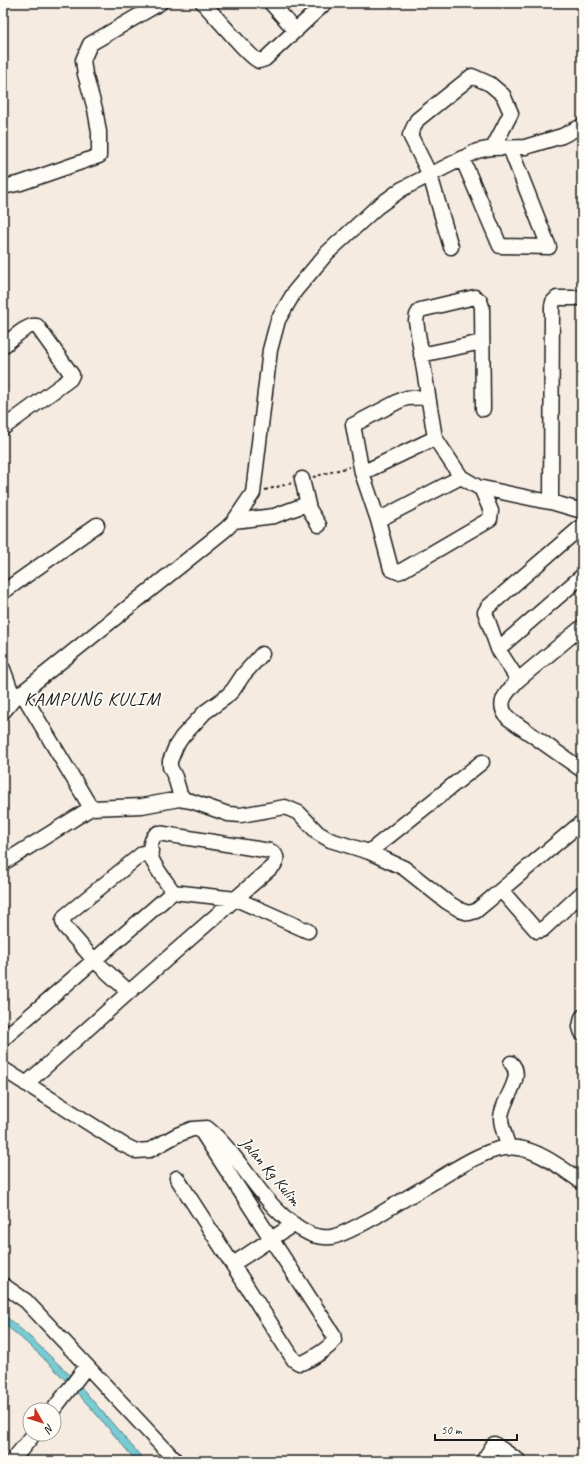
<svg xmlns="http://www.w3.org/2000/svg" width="585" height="1464" font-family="Caveat,sans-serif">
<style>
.water{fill:#79cad2;stroke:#548489}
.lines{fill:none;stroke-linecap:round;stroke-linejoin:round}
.minor-casing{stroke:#1c1c1c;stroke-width:17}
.path{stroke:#1c1c1c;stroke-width:2;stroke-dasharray:3 3;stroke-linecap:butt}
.minor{stroke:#fdfcf7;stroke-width:14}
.labels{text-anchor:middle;stroke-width:3.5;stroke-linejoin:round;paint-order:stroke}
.street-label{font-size:17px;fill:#1c1c1c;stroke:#fdfcf7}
.quarter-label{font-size:19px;letter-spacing:1px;fill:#1c1c1c;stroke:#fdfcf7}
</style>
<rect width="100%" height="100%" fill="#f5ebe1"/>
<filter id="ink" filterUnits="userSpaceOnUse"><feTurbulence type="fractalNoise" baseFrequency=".025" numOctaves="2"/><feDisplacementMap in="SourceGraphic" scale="8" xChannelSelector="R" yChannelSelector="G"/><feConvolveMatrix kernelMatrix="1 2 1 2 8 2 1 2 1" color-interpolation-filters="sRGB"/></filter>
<g filter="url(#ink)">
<path class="water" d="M 3,1314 L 30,1337 L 74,1379 L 145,1461 L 136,1461 C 94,1411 55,1364 3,1323 Z"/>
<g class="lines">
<g class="minor-casing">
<path id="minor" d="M 203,3 C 212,12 251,59 259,61 L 265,59 L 325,3
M 271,3 L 296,31
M 462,158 L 500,246 L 549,247 L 510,148
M 3,187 L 21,183 L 99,156 L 99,132 L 95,109 L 85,74 L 83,60 L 90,44 L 160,3
M 451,247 L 430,175 L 410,135 L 417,120 L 472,76 L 490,84 L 503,95 L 511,113 L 493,148
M 3,346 C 11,340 28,323 37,326 L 72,375 L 70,379 L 3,428
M 421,355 L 482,342
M 428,397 L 407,398 L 401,400 L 353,425 L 362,473 L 378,520 L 391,569 L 398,572 L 401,571 L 490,519 L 491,511 L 481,488
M 483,409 L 482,307 L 480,301 L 475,297 L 420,310 L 417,315 L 416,321 L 435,438 L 461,477 L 478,487 L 539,500 L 551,502 L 582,511
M 362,473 L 435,438
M 302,479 L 309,509 L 319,525
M 551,502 L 552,306 L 553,302 L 557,298 L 582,298
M 378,520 L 461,477
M 234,521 L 274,516 L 307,504
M 582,526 L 488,607 L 485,612 L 498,649 L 518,680 L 582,627
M 3,592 L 97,525
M 498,649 L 582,576
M 3,669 L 14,699
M 518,680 C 507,692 495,703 508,718 L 582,770
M 22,693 L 91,808
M 3,712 L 14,699 L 226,529 L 234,521 L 253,493 L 270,350 L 278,320 L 295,291 L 327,253 L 377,207 L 402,189 L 477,151 L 492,148 L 525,147 L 562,136 L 582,126
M 185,800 L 180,794 L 175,777 L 170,767 L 170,761 L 176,746 L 182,737 L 205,712 L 226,697 L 233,690 L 243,675 L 262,654
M 369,852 L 482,762
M 3,863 L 91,808 L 142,806 L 179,799 L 191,801 L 228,814 L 241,815 L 285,807 L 299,813 L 318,833 L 330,840 L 369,852 L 404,868 L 447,902 L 462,911 L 469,913 L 476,911 L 582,822
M 501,890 L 537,931 L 542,930 L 582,893
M 129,992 L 94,960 L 65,927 L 63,921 L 65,916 L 143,853 L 151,851
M 582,1017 L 580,1027 L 582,1033
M 3,1039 L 173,892 L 236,899 L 308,931
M 3,1069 L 122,1144 L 136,1151 L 150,1150 L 177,1135 L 192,1129 L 207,1128 C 245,1159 263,1212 310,1234 C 314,1236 326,1238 331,1237 C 344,1235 363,1223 375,1217 C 394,1205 413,1194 432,1183 C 456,1169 490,1144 518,1148 C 541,1151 564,1170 582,1182
M 26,1084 L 129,992 L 274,865 C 278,859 277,854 270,851 L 158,833 C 151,837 149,848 151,856 C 152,864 168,884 173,892
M 509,1148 C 506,1139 501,1127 501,1118 C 501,1100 526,1077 511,1063
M 177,1178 L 294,1360 L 299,1363 C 307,1363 331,1347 334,1340 L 333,1334 L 200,1129
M 233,1264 L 294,1224
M 3,1285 L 26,1301 L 176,1461
M 53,1410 L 87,1366
M 12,1461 L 34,1434
M 483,1461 L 494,1444 L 519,1461"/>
</g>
<path class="path" d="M 313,477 L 349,467
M 265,490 L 292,483"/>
<use href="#minor" class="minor"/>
</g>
</g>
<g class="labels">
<g class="street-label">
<text transform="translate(271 1171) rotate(50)" y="6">Jalan Kg Kulim</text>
</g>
<g class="quarter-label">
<text x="92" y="705">KAMPUNG KULIM</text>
</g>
</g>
<rect width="585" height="1464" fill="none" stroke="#fdfcf7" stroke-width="16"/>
<rect x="8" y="8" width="569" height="1448" fill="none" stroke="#1c1c1c" stroke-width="1.5" filter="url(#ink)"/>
<g transform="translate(42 1422) rotate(129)"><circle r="19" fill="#fdfcf7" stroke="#a3a29f"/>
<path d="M0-3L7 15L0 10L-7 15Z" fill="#c8321e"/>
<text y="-6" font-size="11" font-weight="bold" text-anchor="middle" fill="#1c1c1c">N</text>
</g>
<path d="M435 1434v6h82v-6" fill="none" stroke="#1c1c1c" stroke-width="2"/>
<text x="441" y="1434" font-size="12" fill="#1c1c1c" stroke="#fdfcf7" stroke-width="3" paint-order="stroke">50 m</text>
</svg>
